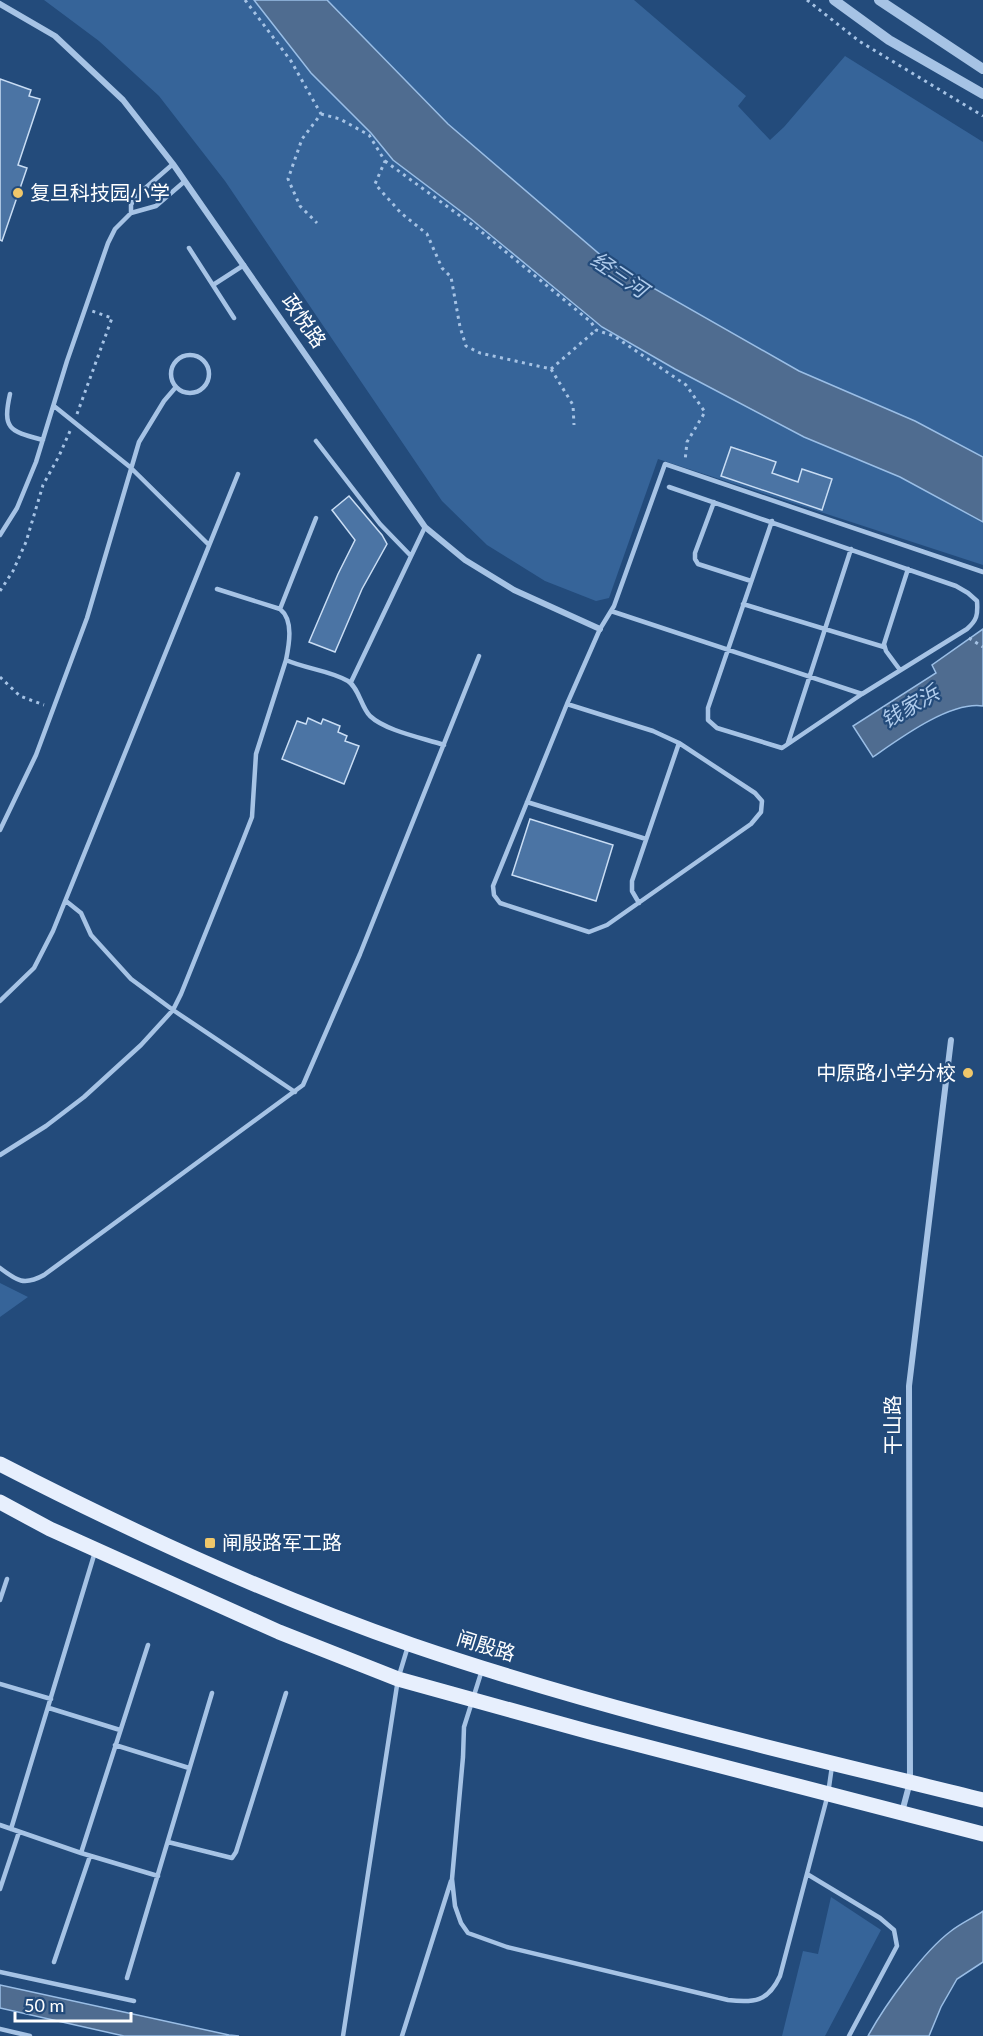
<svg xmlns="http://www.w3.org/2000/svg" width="983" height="2036" font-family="Lato,'Noto Sans SC',sans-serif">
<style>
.green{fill:#366499}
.water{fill:#4f6c90;stroke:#9abee6;stroke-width:1.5}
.building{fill:#4b74a4;stroke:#c9ddf4;stroke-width:1.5}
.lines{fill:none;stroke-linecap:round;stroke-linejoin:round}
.path{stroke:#a6c3e5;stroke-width:3;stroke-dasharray:3 4.5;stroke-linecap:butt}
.service{stroke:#a6c3e5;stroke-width:4.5}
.minor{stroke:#a6c3e5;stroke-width:6}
.tertiary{stroke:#a6c3e5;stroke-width:10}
.primary{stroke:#e7effd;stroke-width:15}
.poi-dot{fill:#f0c76a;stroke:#234b7b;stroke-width:2}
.labels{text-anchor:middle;stroke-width:4.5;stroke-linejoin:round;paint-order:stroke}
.poi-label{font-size:20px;fill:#fff;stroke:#234b7b;text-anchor:start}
.street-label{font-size:20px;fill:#fff;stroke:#234b7b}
.water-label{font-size:21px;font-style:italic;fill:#b1cded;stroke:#234b7b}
</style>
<rect width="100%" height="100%" fill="#234b7b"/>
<path class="green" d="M 44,0 L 254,0 L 350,113 L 371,133 L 393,160 L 471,219 L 586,315 L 602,327 L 675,369 L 726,396 L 900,477 L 983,522 L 983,565 L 658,459 L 609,598 L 596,601 L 545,581 L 487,545 L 442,501 L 225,181 L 159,96 L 99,41 Z
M 327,0 L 634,0 L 746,96 L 738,106 L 770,140 L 784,127 L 845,56 L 983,142 L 983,457 L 915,421 L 799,371 L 611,264 L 448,124 Z
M 0,1283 L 28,1297 L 0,1317 Z
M 831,1897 L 881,1930 L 825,2036 L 782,2036 L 803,1951 L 818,1954 Z"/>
<path class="water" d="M 254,0 L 327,0 L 448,124 L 611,264 L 799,371 L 915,421 L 983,457 L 983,522 L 900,477 L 804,437 L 675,369 L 602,327 L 471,219 L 393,160 L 371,133 L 311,73 Z
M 983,629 L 983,706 C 950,701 899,739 873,757 L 853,726 L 936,673 L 932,665 Z
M 983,1911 L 983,1962 L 957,1979 L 941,2007 L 929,2036 L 868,2036 C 885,2005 923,1952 951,1931 C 961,1923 973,1918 983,1911 Z
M 0,1985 L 229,2035 L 239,2036 L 124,2036 L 0,2008 Z"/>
<path class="building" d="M 0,79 L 31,90 L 29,96 L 40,99 L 18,165 L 27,168 L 2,241 L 0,240 Z
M 731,447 L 776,462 L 772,473 L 798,482 L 802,469 L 832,479 L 822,510 L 721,476 Z
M 349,496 L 382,535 L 387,544 L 362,589 L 335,652 L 309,642 L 338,574 L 355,540 L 332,510 Z
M 308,718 L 321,724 L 323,719 L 340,726 L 338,732 L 347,736 L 345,741 L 359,746 L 344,784 L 282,759 L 297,721 L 306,724 Z
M 530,819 L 613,845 L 596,901 L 512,875 Z"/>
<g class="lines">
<path class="path" d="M 245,0 L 291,61 L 321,114 L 302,139 L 288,179 L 300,206 L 317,223
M 807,0 L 859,41 L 983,116
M 321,114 L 340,119 L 369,135 L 385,161 L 375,184 L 401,213 L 427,234 L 442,268 L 451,277 L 460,327 L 466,346 L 480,353 L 551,369 L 573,405 L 574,425
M 385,161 L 478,229 L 591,322 L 596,330 L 614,336 L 686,385 L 705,412 L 687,442 L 685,461
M 551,369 L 596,330
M 77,414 L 112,318 L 92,311
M 0,591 L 13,571 L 26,542 L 43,485 L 59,456 L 70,431
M 969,638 L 983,647
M 0,677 L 20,696 L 44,705"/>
<path class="service" d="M 131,213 L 131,205 L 135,197 L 173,164
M 189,248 L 234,318
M 213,285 L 244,265
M171 374a19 19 0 1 1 38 0a19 19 0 1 1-38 0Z
M 10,394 C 2,430 10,431 43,440
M 54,406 L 130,467 L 209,545
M 316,441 L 380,524 L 411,556
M 669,487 L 956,586 L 968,593 L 977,601 C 978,615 977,620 967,629 L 862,694 L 782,748 L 717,728 L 708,720 L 708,708 L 772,521
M 714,502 L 695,553 L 695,559 L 698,564 L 751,581
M 0,535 L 17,508 L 36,462 L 67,361 L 108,243 L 115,229 L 131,213 L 156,206 L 185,181
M 743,604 L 884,647
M 280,609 L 316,518
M 611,611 L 862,694
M 286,660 C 306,669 329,670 348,681 C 359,688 361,707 370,716 C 386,731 423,738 444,745
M 900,670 L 886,651 L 884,644 L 908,569
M 351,682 L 425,527
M 567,704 L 653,731 L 679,743 L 755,793 L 762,801 L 761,812 L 751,824 L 607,925 L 589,932 L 500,903 L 494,895 L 493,886 L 567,704 L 600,629 L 614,606 L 665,464 L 983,572
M 788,743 L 851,549
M 527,802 L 646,839
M 0,830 L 36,755 L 87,618 L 139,442 L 164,401 L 176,387
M 66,901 L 81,913 L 91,935 L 131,979 L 173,1010 L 295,1092
M 639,903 L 632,891 L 632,881 L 679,743
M 0,1001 L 34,968 L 53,931 L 238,474
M 0,1155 L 46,1126 L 84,1097 L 141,1045 L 173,1010 L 181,994 L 243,840 L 252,817 L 256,754 L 286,660 C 289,645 294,620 280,609 L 217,589
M 0,1268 C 17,1281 24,1286 44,1275 L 303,1085 L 360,954 L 479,656
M 0,1600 L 7,1579
M 482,1670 L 464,1727 L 463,1757 L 452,1879 L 455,1906 L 461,1923 L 468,1933 L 507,1947 L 728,2000 C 754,2003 768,2002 780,1976 L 828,1794 L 832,1766
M 0,1684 L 51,1699
M 49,1708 L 120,1730
M 115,1745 L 189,1768
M 0,1825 L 81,1853 L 158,1876
M 11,1829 L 95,1552
M 168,1842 L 232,1858 L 236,1852 L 286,1693
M 81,1853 L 148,1645
M 807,1874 L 880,1918 L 894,1930 L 897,1946 L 849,2036
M 0,1889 L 19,1832
M 54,1962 L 90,1856
M 0,1972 L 134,2001
M 127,1978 L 212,1693
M 0,2029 L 30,2036
M 343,2036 L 398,1679 L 408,1646
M 402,2036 L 451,1881"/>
<path class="minor" d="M 0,4 L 55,36 L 123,100 L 173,164 L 425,527 L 465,560 L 514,590 L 600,629
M 902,1812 L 910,1782 L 909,1386 L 951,1040"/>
<path class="tertiary" d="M 834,0 L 889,40 L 983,94
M 879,0 L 983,69"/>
<path class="primary" d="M 0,1464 C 134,1533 270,1596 412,1645 C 599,1709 792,1753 983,1800
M 0,1502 L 50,1529 L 279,1632 L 398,1679 L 590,1732 L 983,1834"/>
</g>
<g class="poi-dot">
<circle cx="18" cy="193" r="6"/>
<circle cx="968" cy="1073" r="6"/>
<rect x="204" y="1537" width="12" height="12" rx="3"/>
</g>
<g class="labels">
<g class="poi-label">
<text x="30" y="200">复旦科技园小学</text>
<text x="956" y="1080" text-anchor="end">中原路小学分校</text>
<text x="222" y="1550">闸殷路军工路</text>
</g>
<g class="street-label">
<text transform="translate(304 321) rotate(55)" y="7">政悦路</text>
<text transform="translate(893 1425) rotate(-90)" y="7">干山路</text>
<text transform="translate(486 1646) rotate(17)" y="7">闸殷路</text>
</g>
<g class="water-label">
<text transform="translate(619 275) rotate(34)" y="7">经三河</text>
<text transform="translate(910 707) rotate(-30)" y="7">钱家浜</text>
</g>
</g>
<path d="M15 2012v9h116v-9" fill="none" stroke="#ffffff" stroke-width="3"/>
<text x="24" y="2012" font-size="18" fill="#ffffff" stroke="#234b7b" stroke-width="4.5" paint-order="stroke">50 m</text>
</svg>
